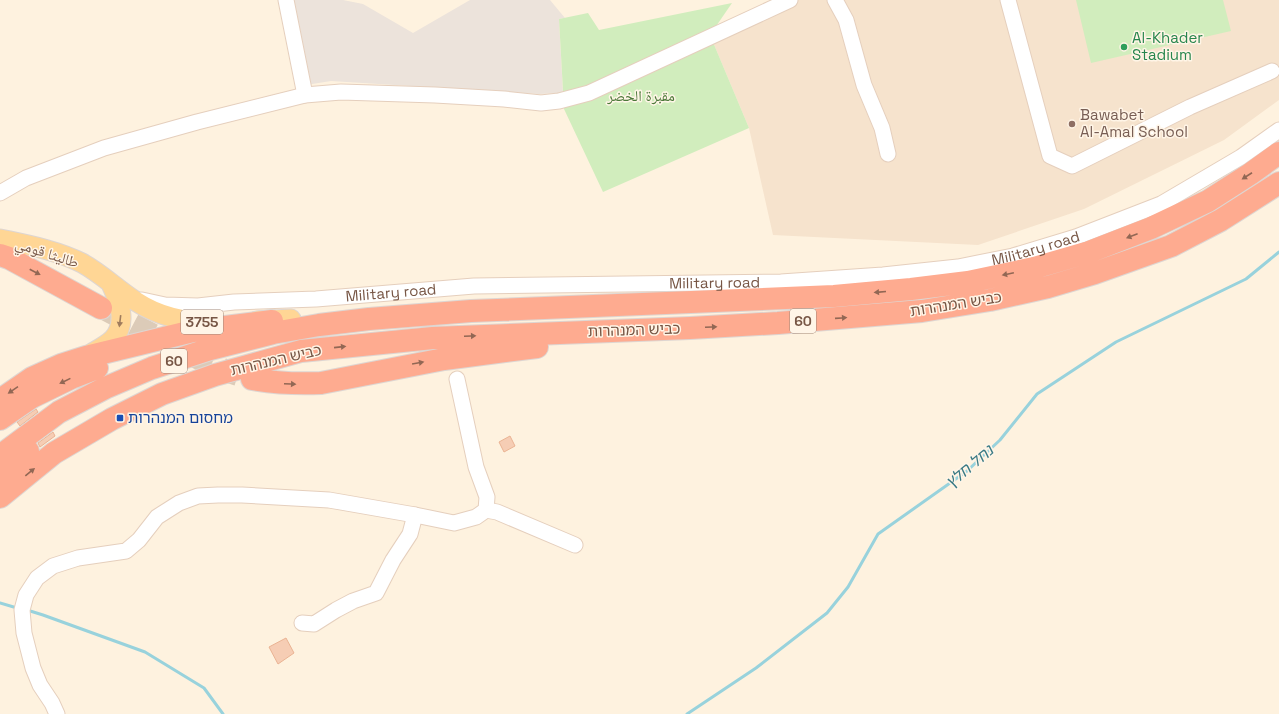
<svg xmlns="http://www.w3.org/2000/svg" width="1279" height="714" font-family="'Space Grotesk','Noto Naskh Arabic','Noto Sans Hebrew',sans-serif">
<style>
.residential{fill:#f6e3cd}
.industrial{fill:#ece3db}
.green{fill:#d1edbd}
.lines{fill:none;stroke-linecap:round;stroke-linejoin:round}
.stream{stroke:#98d2dc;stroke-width:3}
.building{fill:#f6cdb4;stroke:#eab393}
.highway-tunnel{stroke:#dccbb8;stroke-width:22;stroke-dasharray:22 11;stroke-linecap:butt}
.minor-casing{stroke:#e5cfbd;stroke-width:17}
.major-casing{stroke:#ded6d2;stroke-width:21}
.highway-casing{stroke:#ded6d2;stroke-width:24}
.minor{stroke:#fff;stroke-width:15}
.major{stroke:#ffd695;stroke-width:19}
.highway{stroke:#feab90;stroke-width:22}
.oneway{fill:#926754}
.oneway2{fill:#a07c5d}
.leisure-dot{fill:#2e9e5b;stroke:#fff5e7;stroke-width:1.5}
.education-dot{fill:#8d6e63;stroke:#fff5e7;stroke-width:1.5}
.transit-dot{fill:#1a4fb4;stroke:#fff5e7;stroke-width:1.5}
.labels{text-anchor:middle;stroke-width:3;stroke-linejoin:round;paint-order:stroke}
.shield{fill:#fff5e7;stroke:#a08676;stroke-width:1}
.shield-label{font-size:14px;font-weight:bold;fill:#775645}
.leisure-label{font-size:15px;fill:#27864d;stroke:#fff5e7;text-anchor:start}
.park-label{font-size:15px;fill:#4c7839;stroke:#fff5e7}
.education-label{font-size:15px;fill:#785e54;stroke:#fff5e7;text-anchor:start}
.street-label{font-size:15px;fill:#775645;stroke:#fff5e7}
.transit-label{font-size:15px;fill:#164399;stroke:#fff5e7;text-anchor:start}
.water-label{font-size:16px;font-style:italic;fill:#3a7a85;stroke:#fff5e7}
</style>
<rect width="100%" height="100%" fill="#fef2df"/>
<path class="residential" d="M 771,0 L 1279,0 L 1279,100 L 1224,140 L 1084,209 L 978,245 L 773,235 L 749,128 L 710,35 Z"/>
<path class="industrial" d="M 288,0 L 343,0 L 363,4 L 413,33 L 470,0 L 550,0 L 565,18 L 559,19 L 563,93 L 539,94 L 331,81 L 306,85 Z"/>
<path class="green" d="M 1076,0 L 1223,0 L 1231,31 L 1091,63 Z
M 732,3 L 710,35 L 749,128 L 603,192 L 564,109 L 559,19 L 588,13 L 599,30 Z"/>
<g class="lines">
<path class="stream" d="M 0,603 L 17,608
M 27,610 L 43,615 L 145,652 L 204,688 L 223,714
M 687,714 L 756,668 L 827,613 L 848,587 L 878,534 L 967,471 L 1000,440 L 1037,394 L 1116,342 L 1246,279 L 1279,252"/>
</g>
<path class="building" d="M 36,409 L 38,412 L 20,426 L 17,422 Z
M 53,432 L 55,436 L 40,447 L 38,443 Z
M 510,436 L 515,446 L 504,452 L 499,442 Z
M 286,638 L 294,653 L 278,664 L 269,647 Z"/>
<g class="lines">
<path class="highway-tunnel" d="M 104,309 L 201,360 L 232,373 L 238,375"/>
<g class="minor-casing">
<g id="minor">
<path d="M 286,0 L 305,95"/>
<path d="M 835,0 L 846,20 L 864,85 L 882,128 L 888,154"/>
<path d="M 1008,0 L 1050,156 L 1072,166 L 1190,107 L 1272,71"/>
<path d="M 0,193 L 26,178 L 104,148 L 197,122 L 305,95 L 341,92 L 435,95 L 504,99 L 541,103 L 559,101 L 589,93 L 790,0"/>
<path id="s1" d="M 142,300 L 165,305 L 198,306 L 234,302 L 316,299 L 474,286 L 781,282 L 883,275 L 958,267 L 1013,256 L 1076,237 L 1161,204 L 1241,157 L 1279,130"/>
<path d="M 486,510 L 497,512 L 575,545"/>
<path d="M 302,623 L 314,624 L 336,610 L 353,601 L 376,593 L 393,560 L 410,534 L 415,515"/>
<path d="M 57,714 L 52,703 L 40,685 L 33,668 L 24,633 L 22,610 L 26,595 L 37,578 L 53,566 L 78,558 L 126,551 L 139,540 L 157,517 L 179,503 L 198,496 L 218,495 L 242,495 L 329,500 L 415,515 L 454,523 L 476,517 L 486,510 L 487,497 L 476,467 L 457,379"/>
</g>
</g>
<g class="major-casing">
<path id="major" d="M 0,239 C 28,245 56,250 82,263 C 102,274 118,290 137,302 C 160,317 184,322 212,322
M 257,321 L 291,319
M 92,353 C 99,349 107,345 113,339 C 128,323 119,301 111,284"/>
</g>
<g class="highway-casing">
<path id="highway" d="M 0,255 L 9,258 L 101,308
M 252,379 C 275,383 297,384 321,383 L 444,359 L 537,347
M 0,400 L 32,378 L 61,365 L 86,357 L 193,331 L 272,321
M 0,419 L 32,397 L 71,378 L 97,368
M 0,456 L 59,412 L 105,388 L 152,368 L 210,349 L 273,333 L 319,325 L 369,319 L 471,311 L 834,296 L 911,289 L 968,282 L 1034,268 L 1089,252 L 1151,228 L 1208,201 L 1250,174 L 1279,153
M 0,475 L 28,451
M 0,497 L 54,453 L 112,419 L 162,394 L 215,375 L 301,351 L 433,338 L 690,328 L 778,323 L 922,311 L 990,300 L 1048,287 L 1095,273 L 1171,246 L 1221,220 L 1279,183"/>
</g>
<use href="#minor" class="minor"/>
<use href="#major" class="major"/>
<use href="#highway" class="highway"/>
</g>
<defs><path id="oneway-solid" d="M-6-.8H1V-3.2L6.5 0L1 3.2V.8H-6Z"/></defs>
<g class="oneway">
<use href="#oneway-solid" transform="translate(1247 176) rotate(147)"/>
<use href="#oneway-solid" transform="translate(1132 236) rotate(159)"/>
<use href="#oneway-solid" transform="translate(35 272) rotate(28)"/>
<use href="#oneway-solid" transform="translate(1008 274) rotate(168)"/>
<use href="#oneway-solid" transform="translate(880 292) rotate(175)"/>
<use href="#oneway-solid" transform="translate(841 318) rotate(-4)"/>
<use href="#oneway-solid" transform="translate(711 327) rotate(-3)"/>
<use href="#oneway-solid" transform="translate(470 336) rotate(-2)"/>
<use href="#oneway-solid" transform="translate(340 347) rotate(-6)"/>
<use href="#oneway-solid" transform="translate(418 363) rotate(-10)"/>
<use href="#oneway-solid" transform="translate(65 381) rotate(154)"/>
<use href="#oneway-solid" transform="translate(290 384) rotate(3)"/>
<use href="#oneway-solid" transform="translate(13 390) rotate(146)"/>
<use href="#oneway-solid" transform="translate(30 472) rotate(-39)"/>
</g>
<use class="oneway2" href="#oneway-solid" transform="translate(120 321) rotate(97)"/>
<circle class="leisure-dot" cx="1124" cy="47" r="4"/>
<circle class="education-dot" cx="1072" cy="124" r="4"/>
<rect class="transit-dot" x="116" y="414" width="8" height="8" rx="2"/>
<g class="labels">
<g class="shield">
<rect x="790" y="309" width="26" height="24" rx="3"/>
<rect x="181" y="310" width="42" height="24" rx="3"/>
<rect x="161" y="349" width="26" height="24" rx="3"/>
</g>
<g class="shield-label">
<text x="803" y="326">60</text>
<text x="202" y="327">3755</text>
<text x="174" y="366">60</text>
</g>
<g class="leisure-label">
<text x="1132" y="43">Al-Khader<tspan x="1132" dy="17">Stadium</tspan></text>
</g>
<g class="park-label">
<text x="641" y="101">مقبرة الخضر</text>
</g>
<g class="education-label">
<text x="1080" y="120">Bawabet<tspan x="1080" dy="17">Al-Amal School</tspan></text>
</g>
<g class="street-label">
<text dy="5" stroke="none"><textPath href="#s1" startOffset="898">Military road</textPath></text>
<text transform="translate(47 253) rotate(18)" y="5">طاليثا قومي</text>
<text dy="5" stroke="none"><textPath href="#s1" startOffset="574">Military road</textPath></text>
<text dy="5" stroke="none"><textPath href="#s1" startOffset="250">Military road</textPath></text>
<text transform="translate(956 304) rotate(-9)" y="5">כביש המנהרות</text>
<text transform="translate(634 330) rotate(-2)" y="5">כביש המנהרות</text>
<text transform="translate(276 360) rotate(-13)" y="5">כביש המנהרות</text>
</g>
<g class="transit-label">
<text x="128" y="423">מחסום המנהרות</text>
</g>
<g class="water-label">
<text transform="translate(969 466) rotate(-40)" y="6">נחל חלץ</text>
</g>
</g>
</svg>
